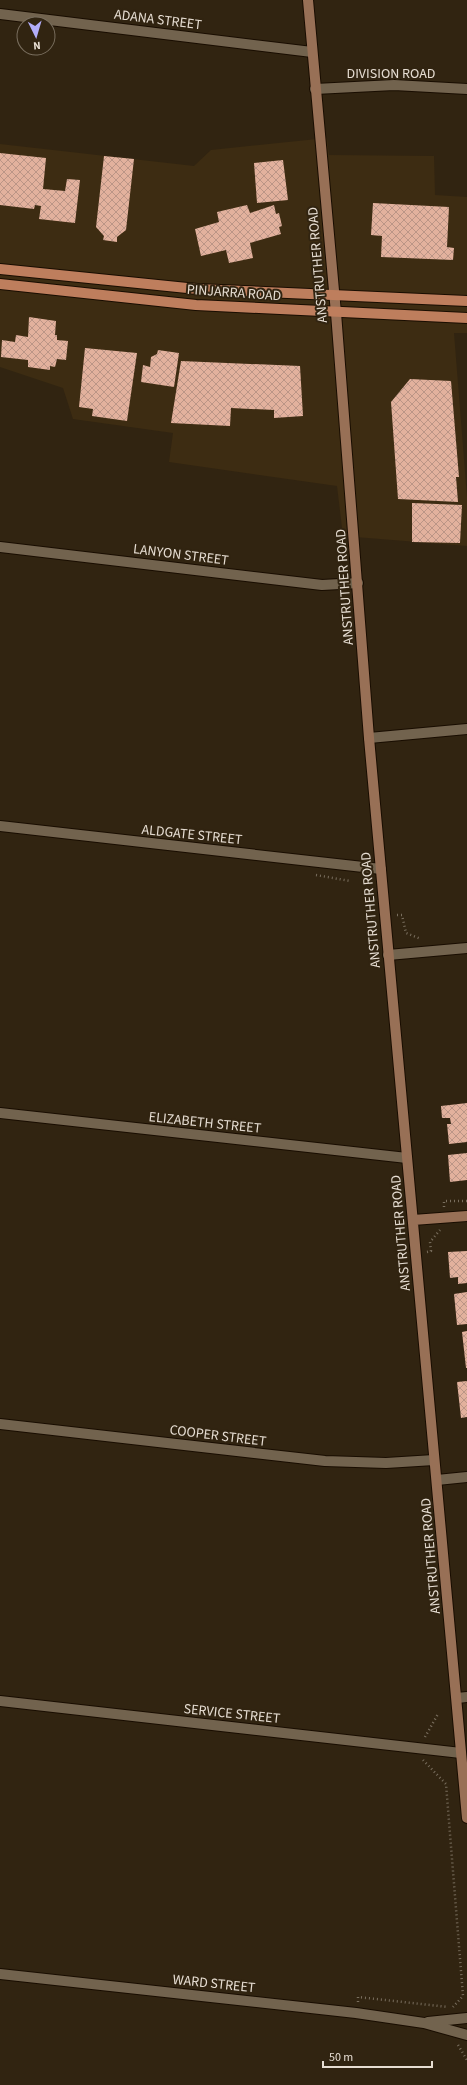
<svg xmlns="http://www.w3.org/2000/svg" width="467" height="2085" font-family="'Source Sans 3',sans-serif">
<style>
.built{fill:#3d2c12}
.building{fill:url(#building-cross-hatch)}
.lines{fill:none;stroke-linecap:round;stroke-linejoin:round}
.street-casing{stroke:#190d00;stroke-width:12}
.secondary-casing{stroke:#190d00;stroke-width:12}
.primary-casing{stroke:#190d00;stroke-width:12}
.path{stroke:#796e5e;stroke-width:2.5;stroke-dasharray:1 3;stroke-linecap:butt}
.street{stroke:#72634e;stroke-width:10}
.secondary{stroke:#987056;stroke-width:10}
.primary{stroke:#be7e5d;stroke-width:10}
.labels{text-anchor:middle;stroke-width:4;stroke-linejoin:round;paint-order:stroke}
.street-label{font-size:14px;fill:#e6ddd2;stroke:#312411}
</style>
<defs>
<pattern id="building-cross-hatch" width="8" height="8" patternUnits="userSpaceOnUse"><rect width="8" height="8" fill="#e2b19d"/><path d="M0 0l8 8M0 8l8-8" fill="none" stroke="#bb9586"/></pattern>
</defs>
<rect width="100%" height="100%" fill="#312411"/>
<path class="built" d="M 327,138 L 329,155 L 434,156 L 435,195 L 467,197 L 467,333 L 454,333 L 467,497 L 467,546 L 343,536 L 337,486 L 169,462 L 173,433 L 73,419 L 63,388 L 0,367 L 0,144 L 194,166 L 211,150 Z"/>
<path class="building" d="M 0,153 L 46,158 L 43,189 L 65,191 L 67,179 L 80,180 L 75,223 L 39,219 L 41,206 L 35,205 L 34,209 L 0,205 Z
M 104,156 L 134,159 L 126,230 L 117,237 L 117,242 L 103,240 L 104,236 L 96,227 Z
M 283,160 L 288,200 L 257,203 L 254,163 Z
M 373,203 L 449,207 L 447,247 L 454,248 L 453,260 L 381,257 L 382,236 L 371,235 Z
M 247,205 L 250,213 L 274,205 L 276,214 L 279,213 L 282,226 L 279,227 L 281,234 L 250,243 L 253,258 L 229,263 L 226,250 L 201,256 L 195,229 L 219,222 L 217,212 Z
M 29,317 L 56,321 L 55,335 L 57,335 L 57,340 L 68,341 L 66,360 L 57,359 L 55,367 L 50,366 L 50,370 L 28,367 L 28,360 L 1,357 L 2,340 L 15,342 L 16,335 L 28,337 Z
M 85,348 L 137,353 L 127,421 L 92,416 L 93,409 L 79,407 Z
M 158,350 L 179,353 L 174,387 L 141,382 L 143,365 L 150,367 L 151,357 L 157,354 Z
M 181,361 L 300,366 L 303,416 L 274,418 L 274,410 L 231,408 L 230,426 L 171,423 Z
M 410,379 L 451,381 L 459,477 L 456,477 L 458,502 L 398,499 L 391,402 Z
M 412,503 L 462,505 L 460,543 L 412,542 Z
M 467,1103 L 467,1142 L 449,1144 L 447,1124 L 451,1124 L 450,1118 L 442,1118 L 441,1106 Z
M 467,1153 L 467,1180 L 450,1182 L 448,1155 Z
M 467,1251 L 467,1283 L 458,1284 L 458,1277 L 450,1278 L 448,1252 Z
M 467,1292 L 467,1324 L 457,1325 L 454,1294 Z
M 467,1331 L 467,1368 L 466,1368 L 462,1332 Z
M 467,1381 L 467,1417 L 461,1418 L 457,1382 Z"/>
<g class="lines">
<g class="street-casing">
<path id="street" d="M 0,14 L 312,52
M 315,89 L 394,85 L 467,89
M 0,547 L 322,585 L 358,583
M 369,738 L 467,729
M 0,826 L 381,869
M 388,955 L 467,948
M 0,1113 L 407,1158
M 0,1424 L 325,1461 L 386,1463 L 434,1460
M 437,1480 L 467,1477
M 457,1698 L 467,1697
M 0,1701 L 461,1753
M 0,1974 L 356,2013 L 424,2023 L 467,2035
M 428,2022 L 467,2018"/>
</g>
<g class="secondary-casing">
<path id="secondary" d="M 308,0 L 336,313 L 369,738 L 467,1818
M 413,1220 L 467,1216"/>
</g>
<g class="primary-casing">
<path id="primary" d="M 0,269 L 197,289 L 467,301
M 0,284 L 196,305 L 467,318"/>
</g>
<path class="path" d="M 316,875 L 350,881
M 397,915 L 402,915 L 406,933 L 421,939
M 367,918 L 374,917
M 444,1207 L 444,1201 L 467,1201
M 427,1252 L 431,1251 L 430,1242 L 440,1230
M 398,1253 L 404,1253
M 425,1737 L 438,1714
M 423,1760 L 446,1784 L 463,1996 L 453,2007
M 358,2002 L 358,1997 L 448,2007
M 458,2045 L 467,2060"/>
<use href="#street" class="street"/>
<use href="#secondary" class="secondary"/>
<use href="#primary" class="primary"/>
</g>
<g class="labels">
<g class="street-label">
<text transform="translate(158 19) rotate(7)" y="5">ADANA STREET</text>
<text x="391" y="78">DIVISION ROAD</text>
<text transform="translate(317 265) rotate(-95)" y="5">ANSTRUTHER ROAD</text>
<text transform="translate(234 292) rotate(4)" y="5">PINJARRA ROAD</text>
<text transform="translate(181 554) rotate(7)" y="5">LANYON STREET</text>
<text transform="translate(344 587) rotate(-94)" y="5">ANSTRUTHER ROAD</text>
<text transform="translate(192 834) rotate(6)" y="5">ALDGATE STREET</text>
<text transform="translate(370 910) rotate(-95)" y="5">ANSTRUTHER ROAD</text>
<text transform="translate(205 1122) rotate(6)" y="5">ELIZABETH STREET</text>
<text transform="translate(400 1233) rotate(-95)" y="5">ANSTRUTHER ROAD</text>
<text transform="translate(218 1435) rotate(7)" y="5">COOPER STREET</text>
<text transform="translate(430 1556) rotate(-95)" y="5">ANSTRUTHER ROAD</text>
<text transform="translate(232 1713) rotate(6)" y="5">SERVICE STREET</text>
<text transform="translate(214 1983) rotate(6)" y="5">WARD STREET</text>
</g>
</g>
<g transform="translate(36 36) rotate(175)"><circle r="19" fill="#312411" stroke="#796e5e"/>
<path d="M0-3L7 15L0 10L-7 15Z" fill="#b2adf9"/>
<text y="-6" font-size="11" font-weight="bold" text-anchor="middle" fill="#e6ddd2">N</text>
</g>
<path d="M323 2061v6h109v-6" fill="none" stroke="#e6ddd2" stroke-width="2"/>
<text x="329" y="2061" font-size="12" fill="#e6ddd2" stroke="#312411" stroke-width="3" paint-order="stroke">50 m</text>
</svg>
